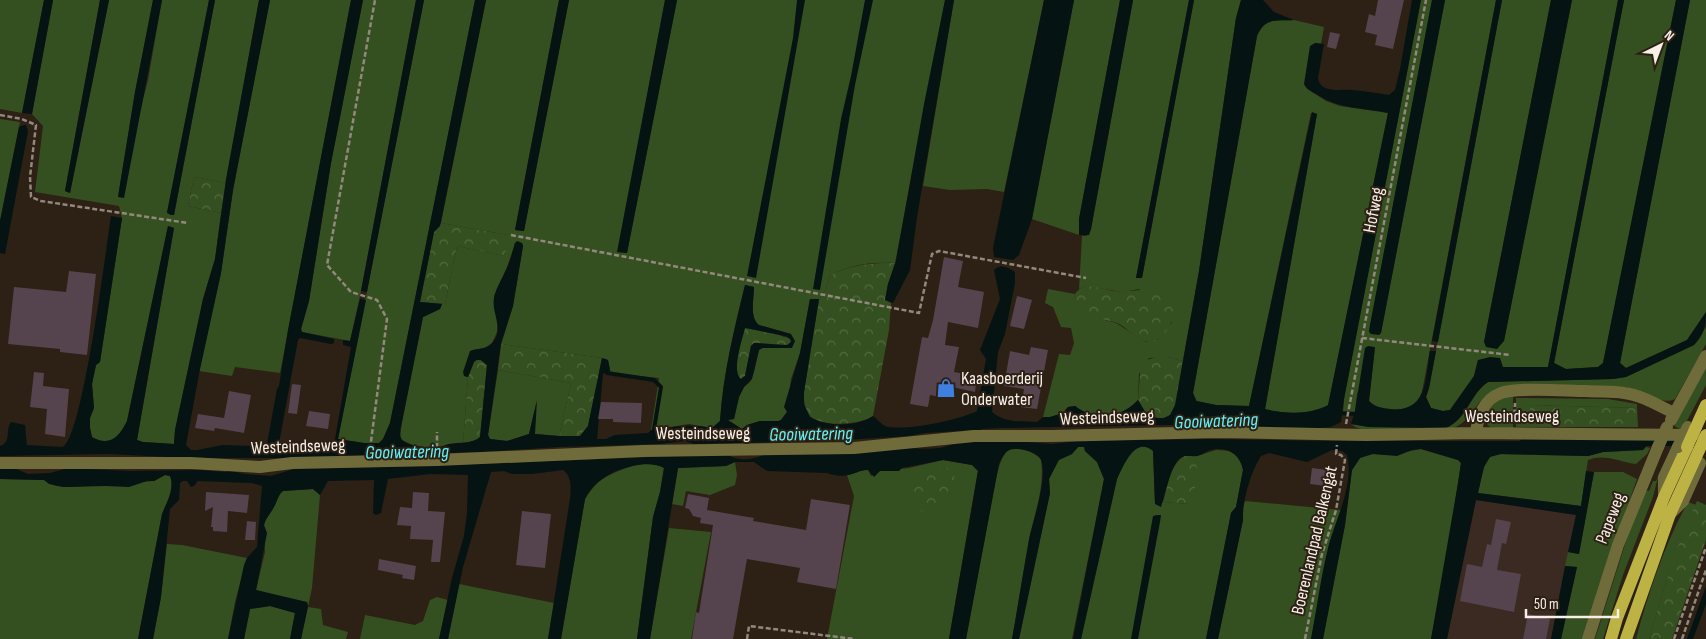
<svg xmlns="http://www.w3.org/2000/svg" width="1706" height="639" font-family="'Sofia Sans Condensed',sans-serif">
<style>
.industrial{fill:#3b2a22}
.green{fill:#355020}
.forest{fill:url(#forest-crowns)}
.water{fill:#061313;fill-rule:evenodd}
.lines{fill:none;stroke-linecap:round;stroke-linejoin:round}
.stream{stroke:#061313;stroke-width:4}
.building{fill:#55434e}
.path{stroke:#93887e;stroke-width:2.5;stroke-dasharray:5 2.5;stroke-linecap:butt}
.minor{stroke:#6f6b3a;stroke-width:12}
.major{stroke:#bdb345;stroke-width:12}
.minor-bridge{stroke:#6f6b3a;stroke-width:12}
.major-bridge{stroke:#bdb345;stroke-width:12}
.labels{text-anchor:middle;stroke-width:4;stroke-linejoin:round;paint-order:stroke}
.street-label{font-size:18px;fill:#f8efe7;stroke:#2d2014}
.poi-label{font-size:18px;fill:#f8efe7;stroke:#2d2014;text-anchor:start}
.water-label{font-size:19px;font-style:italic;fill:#61f2f7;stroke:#2d2014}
</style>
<defs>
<pattern id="forest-crowns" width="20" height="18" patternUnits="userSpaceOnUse" patternTransform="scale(1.25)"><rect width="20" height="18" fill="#355020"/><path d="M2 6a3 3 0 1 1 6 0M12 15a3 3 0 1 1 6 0" fill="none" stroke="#536a40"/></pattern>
</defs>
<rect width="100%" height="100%" fill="#2d2014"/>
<path class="industrial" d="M 1476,500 L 1576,515 L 1551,639 L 1447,639 Z"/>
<path class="green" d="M 0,0 L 44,0 L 22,113 L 0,109 Z
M 53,0 L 100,0 L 65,191 L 70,193 L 109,0 L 153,0 L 135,92 L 118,197 L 148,80 L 162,0 L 209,0 L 167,212 L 171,215 L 174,215 L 215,0 L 259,0 L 226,183 L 194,177 L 188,206 L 221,213 L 215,259 L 203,299 L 175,430 L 174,444 L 143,442 L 137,440 L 174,228 L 168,226 L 127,421 C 119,437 111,447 92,438 L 90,428 L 90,418 L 94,408 L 92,384 L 96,365 L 100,362 L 122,218 L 119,206 L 35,192 L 43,126 L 32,114 Z
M 270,0 L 351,0 L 280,373 L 235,367 L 232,376 L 199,371 L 221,273 L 233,190 Z
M 363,0 L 416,0 L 361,291 L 350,341 L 302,332 L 301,329 L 309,301 L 331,163 Z
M 424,0 L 475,0 L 390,423 L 383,439 L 379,443 L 364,443 L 338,439 Z
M 486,0 L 559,0 L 515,230 L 524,231 L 569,0 L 665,0 L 618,252 L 627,253 L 677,0 L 945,0 L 895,263 C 871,262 851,264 830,276 L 825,291 L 819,299 L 810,299 L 800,353 L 791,379 L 787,412 L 781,420 L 777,422 L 760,421 L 747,425 L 742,429 L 727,420 L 734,419 L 739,397 L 744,387 L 750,382 L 754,372 L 759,350 L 791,334 L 759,325 C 749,317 754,299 754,287 L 745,285 C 734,330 723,374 720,421 L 712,428 L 689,424 L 651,430 L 659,378 L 612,373 L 610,370 L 608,360 L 602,358 L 501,344 L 513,306 L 523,246 L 522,243 L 515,243 L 508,265 L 494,296 L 494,305 L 498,323 L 497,332 L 492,343 L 485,348 L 473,350 L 464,376 L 468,377 L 463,443 L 432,448 L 412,445 L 402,440 L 400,437 L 402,422 L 423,317 L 440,309 L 442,304 L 445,304 L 457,246 L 504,256 L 508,235 L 441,223 Z
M 954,0 L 1044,0 L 1004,192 L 987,189 L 950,190 L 923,186 Z
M 1074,0 L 1120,0 L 1079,219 L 1079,235 L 1032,219 Z
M 1133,0 L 1189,0 L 1136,278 L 1142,278 L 1194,0 L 1241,0 L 1236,18 L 1199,271 L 1183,361 L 1166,357 L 1149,358 L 1139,374 L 1138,400 C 1122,418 1094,421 1075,406 L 1068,407 L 1063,413 L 1050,417 L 1043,417 L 1059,354 L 1070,355 L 1074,343 L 1071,328 L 1061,327 L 1053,307 L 1045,303 L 1048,289 L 1075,294 L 1074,299 L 1087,315 L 1116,323 L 1146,342 L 1158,340 L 1172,322 L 1139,289 L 1123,292 L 1085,286 L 1079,289 L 1082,236 L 1087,236 L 1091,229 Z
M 1421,0 L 1432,0 L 1369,332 L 1381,333 L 1445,0 L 1496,0 L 1421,397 C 1419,400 1416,404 1413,406 C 1402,413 1377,411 1369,401 L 1375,347 L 1357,394 L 1355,411 L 1354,413 L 1343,412 L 1344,399 Z
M 1502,0 L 1551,0 L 1484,342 L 1504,341 L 1572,0 L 1618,0 L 1548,367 L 1502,367 L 1478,360 L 1474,376 L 1450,410 L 1443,411 L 1431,408 L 1426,397 L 1429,388 Z
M 1624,0 L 1676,0 L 1603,363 L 1598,367 L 1566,369 L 1554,363 Z
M 1690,0 L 1706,0 L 1706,312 L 1687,340 L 1626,368 L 1620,363 Z
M 1294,20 L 1324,27 L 1321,44 L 1315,43 L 1306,88 L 1326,101 L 1340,106 L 1388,113 L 1328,406 C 1308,416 1286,413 1265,410 L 1317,114 L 1311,113 L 1249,406 L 1216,405 L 1197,401 L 1193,393 L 1257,36 C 1265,17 1276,21 1294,20 Z
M 0,119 L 20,122 L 0,221 Z
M 1706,327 L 1706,344 L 1675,399 C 1662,405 1652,395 1640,391 C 1635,389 1629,388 1624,387 L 1512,386 C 1504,387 1497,388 1490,393 C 1469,407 1474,424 1442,432 C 1423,432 1363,436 1351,424 L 1369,427 L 1446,428 C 1468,418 1469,395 1488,382 L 1613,379 L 1626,377 L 1694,345 Z
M 1706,368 L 1706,385 L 1682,430 L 1674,426 Z
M 498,370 L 571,383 L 559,436 L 534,434 L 536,404 L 529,434 L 507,441 L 490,439 L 488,435 Z
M 1513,395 L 1513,429 L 1490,427 L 1487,424 L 1486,415 L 1491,417 L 1493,414 L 1487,411 L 1499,399 Z
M 1516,398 L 1608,399 L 1637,404 L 1637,408 L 1530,405 L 1530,427 L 1516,427 Z
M 1141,446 L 1147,446 L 1153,451 L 1155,504 L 1163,502 L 1189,504 L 1197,456 L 1216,450 L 1232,451 C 1238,457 1242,462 1243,470 L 1236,507 L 1231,513 L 1206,639 L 1081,639 L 1117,479 C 1122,468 1129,450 1141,446 Z
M 1078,447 L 1084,447 L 1085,451 L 1097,462 L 1104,479 L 1072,639 L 1019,639 L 1050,493 L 1049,479 L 1058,460 L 1072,454 Z
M 1646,447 L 1650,448 L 1647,454 L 1636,464 C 1621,462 1604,453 1588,460 L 1581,506 L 1478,493 C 1481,481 1482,461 1494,454 L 1588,456 L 1603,452 L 1643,450 Z
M 1011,448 C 1023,449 1032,451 1041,459 C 1045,487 1035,512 1029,539 C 1023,572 1018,606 1012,639 L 966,639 L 995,483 C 998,471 1000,455 1011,448 Z
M 1421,449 L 1458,460 L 1461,463 L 1445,568 L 1431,639 L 1323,639 L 1345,525 L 1352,470 L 1360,458 L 1366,455 L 1373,454 L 1389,455 Z
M 943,460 L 972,465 L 978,470 L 949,639 L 827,639 L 854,496 L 847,475 C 855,474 860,470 868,470 L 871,476 L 880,471 L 909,468 Z
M 735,462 L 737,475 L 735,485 L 710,495 L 686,491 L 683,506 L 672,504 L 678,468 L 726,466 Z
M 641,463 L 658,465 L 664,468 L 660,492 L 653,517 L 637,639 L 561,639 L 585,499 C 599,475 616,472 641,463 Z
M 1594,472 L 1623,472 L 1637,479 L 1603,575 L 1583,639 L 1561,639 L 1577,567 L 1565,566 L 1568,552 L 1579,554 Z
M 1659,473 L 1653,497 L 1623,575 L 1603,639 L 1595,639 L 1629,532 L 1645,490 L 1649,491 L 1653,481 L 1656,481 Z
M 165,475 L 170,476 C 175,488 167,502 162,514 L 138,639 L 0,639 L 0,479 L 44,480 L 56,486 L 74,487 L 154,481 Z
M 313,489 L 320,495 L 312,588 L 308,607 L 321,609 L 323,625 L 348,632 L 346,639 L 301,639 L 308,604 L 256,590 L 265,552 L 264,525 L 267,515 L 272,511 L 279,494 L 283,491 Z
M 1245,501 L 1341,510 L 1329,545 L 1311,639 L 1218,639 L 1243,520 L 1242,510 Z
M 1688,502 L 1696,505 L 1667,579 L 1649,639 L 1636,639 C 1648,594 1665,543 1688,502 Z
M 669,528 L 711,532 L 691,639 L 650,639 Z
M 167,544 L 182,545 L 247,558 L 235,602 L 228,639 L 153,639 L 161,597 Z
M 459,584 L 554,603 L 548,639 L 448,639 Z
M 437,597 L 448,600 L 439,639 L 360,639 L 365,615 L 415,625 L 423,621 L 430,600 Z
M 270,606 L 295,613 L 290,639 L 244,639 L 250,609 Z"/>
<path class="forest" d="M 194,177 L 226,183 L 221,213 L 188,206 Z
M 441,223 L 508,235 L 508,246 L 504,256 L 457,246 L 445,304 L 420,302 L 434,232 Z
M 883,263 L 895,263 L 888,284 L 885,300 L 891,303 L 889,330 L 873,416 C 860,425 820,428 809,415 C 804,409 804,400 804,392 L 819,299 L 825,291 L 830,276 C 847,266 863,264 883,263 Z
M 1085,286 C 1096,286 1105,290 1115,291 C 1131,293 1145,286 1160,294 C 1179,304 1175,321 1163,335 C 1159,339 1156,342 1150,342 C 1143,342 1136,336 1130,332 C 1125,328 1121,324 1114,322 C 1102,318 1074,318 1074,300 C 1074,292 1079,289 1085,286 Z
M 745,328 C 755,328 786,334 791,342 L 787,345 L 754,343 L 751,346 L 745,376 L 741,379 C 731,371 742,340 745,328 Z
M 501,344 L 602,358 L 588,426 L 580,436 L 559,436 L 571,383 L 498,370 Z
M 1156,357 L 1166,357 L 1183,361 C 1181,373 1179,408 1170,415 C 1164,420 1153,418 1147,415 L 1138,400 L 1141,362 Z
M 479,359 L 487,365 L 480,437 L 476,441 L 463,443 L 468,377 L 474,362 Z
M 1530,405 L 1637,408 L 1638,427 L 1530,427 Z
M 1186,455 L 1197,456 C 1196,471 1198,491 1189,504 L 1163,502 C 1168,486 1170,463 1186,455 Z
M 955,467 C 953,499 955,499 926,517 L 908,492 L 913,472 Z
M 1697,501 L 1706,505 L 1706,540 L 1672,639 L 1649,639 C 1663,592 1676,545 1697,501 Z"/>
<path class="water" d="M 44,0 L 53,0 L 32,114 L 22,113 Z
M 100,0 L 109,0 L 70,193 L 65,191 Z
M 153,0 L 162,0 L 124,198 L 118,197 L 135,92 Z
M 209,0 L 215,0 L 174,215 L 171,215 L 167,213 Z
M 259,0 L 270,0 L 233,190 L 221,273 L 199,374 L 186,445 L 191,450 L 197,450 L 223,445 L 253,446 L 267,444 L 277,389 L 279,386 L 288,330 L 351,0 L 363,0 L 331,163 L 309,301 L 301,329 L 302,332 L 334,339 L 334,343 L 331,344 L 300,338 L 298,340 L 279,443 L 282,447 L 303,445 L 328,445 L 335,439 L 351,347 L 343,345 L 343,340 L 350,341 L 360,299 L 366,300 L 338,439 L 364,443 L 379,443 L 383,439 L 390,423 L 475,0 L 486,0 L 440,226 L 434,232 L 420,302 L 442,304 L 440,309 L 423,317 L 402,422 C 401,426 399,434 401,438 C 403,445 427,448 434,448 C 440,448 444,445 449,444 C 459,442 472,444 480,437 L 487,365 L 481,360 L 476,360 L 474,362 L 468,377 L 464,376 L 463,372 L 470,351 C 477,348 486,350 492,343 C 505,329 491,313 494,298 C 496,287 504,276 508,265 C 511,258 513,250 515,243 L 517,241 L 522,243 L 523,246 L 513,306 L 501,344 L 488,435 L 490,439 L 507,441 L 529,434 L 537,400 L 535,434 L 559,436 L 580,436 L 588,426 L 602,358 L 608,360 L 610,370 L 603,374 L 597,439 L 606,439 L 615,435 L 648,433 L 651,430 C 674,427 689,423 712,428 L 720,421 C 723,374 734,330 745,285 L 754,287 C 754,299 749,317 759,325 L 791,334 L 795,341 L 792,348 L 762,348 L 759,350 L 752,379 L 744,387 L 739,397 L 734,419 L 728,420 L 742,429 L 747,425 L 760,421 L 778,421 L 781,420 L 787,412 L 784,407 L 800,353 L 810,299 L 819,299 L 804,392 L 804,404 L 810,417 C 827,427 857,427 873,416 C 877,419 881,424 885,426 C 904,432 959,420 977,411 L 986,359 L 980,350 L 1000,299 L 994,270 C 1000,263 1009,268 1015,272 L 1015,283 L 1005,334 L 998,352 L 992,412 C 1005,423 1020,421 1037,422 L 1043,417 L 1050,417 L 1063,413 L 1068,407 L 1075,406 C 1094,421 1122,418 1138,400 L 1147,415 L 1157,418 L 1164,418 L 1170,415 L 1175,405 L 1199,271 L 1236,18 L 1241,0 L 1263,0 L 1274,12 L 1294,20 C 1276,21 1265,17 1257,36 L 1193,393 L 1196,401 L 1216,405 L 1249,406 L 1312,112 L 1317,114 L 1265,409 C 1285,414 1309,415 1328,405 L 1388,113 C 1361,107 1341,110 1316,94 C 1311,91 1306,89 1304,84 L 1310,46 L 1315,43 L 1324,44 L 1318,78 C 1320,94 1341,89 1352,90 C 1365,91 1377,93 1389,95 L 1395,90 L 1400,69 L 1412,0 L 1421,0 L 1344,399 L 1341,422 L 1331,427 L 1319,428 L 1238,427 L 1220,424 L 999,428 L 981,429 L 981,441 L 1027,442 L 1052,444 L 1078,441 L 1210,439 L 1333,441 L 1520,441 L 1521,439 L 1706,438 L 1706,446 L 1646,446 L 1643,450 L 1603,452 L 1588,456 L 1501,454 L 1490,457 L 1484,467 L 1478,493 L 1581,506 L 1586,471 L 1594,472 L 1579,554 L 1568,552 L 1576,515 L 1476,500 L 1447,639 L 1431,639 L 1458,483 L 1461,463 L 1458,460 L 1421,449 L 1412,450 L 1397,456 L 1373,454 L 1360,458 L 1352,470 L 1345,525 L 1323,639 L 1311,639 C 1317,608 1321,575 1329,544 C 1337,516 1354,485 1347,455 L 1342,451 L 1332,450 L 1307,462 L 1269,453 L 1261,456 C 1251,471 1242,502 1243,520 L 1218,639 L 1206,639 L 1231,513 L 1236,507 L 1243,470 C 1240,453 1225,445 1208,451 C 1204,453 1201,455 1197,456 C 1190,457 1185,454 1179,459 C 1170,468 1165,495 1161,507 L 1155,504 L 1153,451 C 1135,436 1124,465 1117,479 L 1081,639 L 1073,639 L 1104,479 L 1097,462 L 1085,451 L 1084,447 L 1078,447 L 1072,454 L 1059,460 L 1049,479 L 1050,493 L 1019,639 L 1012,639 C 1018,606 1023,573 1029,540 C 1033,520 1048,479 1041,460 C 1038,453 1025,449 1018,449 C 1006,448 1004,454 999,464 L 966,639 L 949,639 L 978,471 L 972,465 L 943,460 L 902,468 L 899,471 L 880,471 L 874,477 L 868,470 C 860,470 859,472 852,474 C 844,477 835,476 827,473 L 767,471 L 754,462 L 735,462 L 726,466 L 678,468 L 650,639 L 637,639 L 653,517 L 660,492 L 664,468 C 646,458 611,470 597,483 C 592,488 588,493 585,499 L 561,639 L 548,639 L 570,499 C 571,489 572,476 563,470 L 532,474 L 512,474 L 504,471 L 491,472 L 463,567 L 448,639 L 439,639 L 452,578 L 464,536 L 467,513 L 468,475 L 430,474 L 388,479 L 381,513 L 376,515 L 373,513 L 374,480 L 328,481 L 320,495 L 313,489 L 283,491 C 277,496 277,504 272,510 C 269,516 266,518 264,525 L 267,533 L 256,590 L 307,602 L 308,607 L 301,639 L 290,639 L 295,613 L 270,606 L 250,609 L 244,639 L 228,639 L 244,565 L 247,558 L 257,547 L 262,486 L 252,483 L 198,481 L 194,486 L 191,487 L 187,481 L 183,481 L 180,483 L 179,500 L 170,509 L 161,597 L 153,639 L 138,639 L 162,514 C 167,502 175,488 170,476 L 165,475 L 154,481 L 147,481 L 129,487 L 106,486 L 63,487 L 49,484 L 44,480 L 0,479 L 0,469 L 14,468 L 28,474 L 50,473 L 68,468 L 130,471 L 200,470 L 226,472 L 229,470 L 244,474 L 271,476 L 294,469 L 429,466 L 725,454 C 738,461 750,461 763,455 L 909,448 C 940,450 950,449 975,430 L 925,433 L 908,436 L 829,441 L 694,444 L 685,441 L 660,444 L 559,447 L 482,452 L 301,457 L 286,458 L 187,458 L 109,454 L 0,456 L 0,446 C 12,442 5,430 11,422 L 25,425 L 27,445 L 63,447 C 83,434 106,249 111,216 L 122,218 L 100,362 L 96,365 L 92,384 L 94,408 L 90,418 L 90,428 L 92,437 C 110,447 119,437 127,421 L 168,226 L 174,228 L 137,440 L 143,442 L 174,444 L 175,430 L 203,299 L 215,259 L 226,179 ZM 745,328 L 785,336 L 790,339 L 791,342 L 787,345 L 754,343 L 751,346 L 745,376 L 741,379 C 731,371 742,340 745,328 Z
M 416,0 L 424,0 L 367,292 L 361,291 Z
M 559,0 L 569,0 L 524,231 L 515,230 Z
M 665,0 L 677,0 L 627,253 L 617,252 Z
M 797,0 L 805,0 L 756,278 L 747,276 L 793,38 Z
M 865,0 L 873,0 L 855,85 L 820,290 L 813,289 L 841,119 L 851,76 Z
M 945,0 L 954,0 L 917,217 L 910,270 L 893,303 L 885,300 L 888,284 L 896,261 L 924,104 Z
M 1044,0 L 1074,0 L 1032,219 L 1019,255 L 1013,260 L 994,257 L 993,248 Z
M 1120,0 L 1133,0 L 1091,229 L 1089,235 L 1079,235 L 1079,219 Z
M 1189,0 L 1194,0 L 1142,278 L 1136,278 Z
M 1432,0 L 1445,0 L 1381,333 L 1379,335 L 1371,334 L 1369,332 L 1370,325 Z
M 1496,0 L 1502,0 L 1438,342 L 1432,341 Z
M 1551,0 L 1572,0 L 1504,341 L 1497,349 L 1486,347 L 1484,342 Z
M 1618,0 L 1624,0 L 1554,363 L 1566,369 L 1598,367 L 1603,363 L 1676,0 L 1690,0 L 1620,363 L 1626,368 L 1687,340 L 1706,312 C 1706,326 1704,335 1694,345 L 1626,377 L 1613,379 L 1488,382 C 1469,395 1468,418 1446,428 L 1369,427 L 1351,424 L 1355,411 L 1365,348 L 1368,346 L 1375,347 L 1369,401 C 1375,407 1382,408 1390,409 C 1428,413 1425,378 1430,351 L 1436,351 L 1429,388 L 1426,397 L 1431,408 L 1443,411 L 1450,410 L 1474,376 L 1478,360 L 1490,357 L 1500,358 L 1503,367 L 1548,367 Z
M 24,125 L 26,125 L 28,131 L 5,254 L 0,253 L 0,221 L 19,127 Z
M 1157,515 L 1161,515 L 1160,522 L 1138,639 L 1131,639 L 1153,516 Z
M 1565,566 L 1577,567 L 1561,639 L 1551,639 Z
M 1706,586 L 1706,604 L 1693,639 L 1687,639 Z"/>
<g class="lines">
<path class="stream" d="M 607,373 L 654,380 L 661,387 L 654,429
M 1339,413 L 1357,414"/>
</g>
<path class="building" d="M 1378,0 L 1404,0 L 1393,49 L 1375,45 L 1377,35 L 1365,32 L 1369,14 L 1375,16 Z
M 1330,32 L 1340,34 L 1336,49 L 1327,47 Z
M 944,257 L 963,261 L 958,287 L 984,292 L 978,328 L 948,322 L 945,345 L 959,347 L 954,372 L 977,376 L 975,392 L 952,387 L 950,399 L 930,395 L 928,407 L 910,404 L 922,337 L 928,338 L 933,320 Z
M 69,271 L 96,274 L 87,355 L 60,352 L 60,349 L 8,344 L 14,287 L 66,292 Z
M 1017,296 L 1032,300 L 1024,329 L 1010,326 Z
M 1031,347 L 1048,350 L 1037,409 L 1021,407 L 1024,389 L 1004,386 L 1010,351 L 1029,355 Z
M 34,372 L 44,373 L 43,386 L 69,389 L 65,437 L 45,434 L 47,409 L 30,407 Z
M 292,384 L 301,385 L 297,414 L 288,413 Z
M 229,391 L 251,395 L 244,433 L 215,428 L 214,431 L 195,428 L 198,414 L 224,418 Z
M 601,402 L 642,403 L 641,423 L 613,422 L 613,419 L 598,419 Z
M 309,411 L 330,414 L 328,429 L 306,426 Z
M 1312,468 L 1328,470 L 1326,486 L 1310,484 Z
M 206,492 L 249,495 L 247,513 L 228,511 L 227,532 L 213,531 L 213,527 L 211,527 L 213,507 L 205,511 Z
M 413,492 L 429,493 L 428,511 L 445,512 L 440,562 L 431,562 L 433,540 L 410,539 L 411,526 L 397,525 L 400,507 L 412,508 Z
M 688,494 L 709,498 L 707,510 L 754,518 L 753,521 L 806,530 L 811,499 L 850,505 L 836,589 L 797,582 L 800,568 L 747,559 L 733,639 L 692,639 L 696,612 L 699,613 L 713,525 L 700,523 L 701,518 L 693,516 L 689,509 L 685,508 Z
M 522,511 L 551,514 L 545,568 L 516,565 Z
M 1496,519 L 1511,522 L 1506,544 L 1502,543 L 1497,570 L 1521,574 L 1514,612 L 1460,601 L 1467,564 L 1482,567 L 1487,544 L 1491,545 Z
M 247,521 L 256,522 L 255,540 L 245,540 Z
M 379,559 L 416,566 L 414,580 L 402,578 L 403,575 L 378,570 Z
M 1528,614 L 1550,619 L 1546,639 L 1523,639 Z"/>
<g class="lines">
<path class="path" d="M 0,115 L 22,119 L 36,125 L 30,177 L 31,197 L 41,201 L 188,223
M 511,235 L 919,313 L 932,254 L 939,251 L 1086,278
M 1362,338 L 1511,355
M 1514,422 L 1515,403
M 1346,424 L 1426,0
M 437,448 L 437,432
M 370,449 L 387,319 L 377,300 L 351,292 L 327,265 L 375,0
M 747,639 L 749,626 L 854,639
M 1305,639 L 1322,554 L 1336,510 L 1345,460 L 1341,455 L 1336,454 L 1337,445
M 1674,639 L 1706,547
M 1682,639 L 1706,570"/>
<path class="minor" d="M 1671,420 L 1706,356
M 1476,433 C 1478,416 1483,400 1501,393 C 1516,387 1567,391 1586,391 C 1598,392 1612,391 1624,393 C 1642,395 1659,406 1674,413
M 0,463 L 191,463 L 260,467 L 292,463 L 437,460 L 643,451 L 854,448 L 974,436 L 1051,436 L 1218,432 L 1366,435 L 1476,433 L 1694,435
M 1664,497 L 1664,477 L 1678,447
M 1670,514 L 1683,501 L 1700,463
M 1588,639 L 1618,545 L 1658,447"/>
<path class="major" d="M 1696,427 L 1706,405
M 1611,639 L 1617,618 L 1664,497 L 1687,447
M 1626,639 L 1670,514 L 1706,435"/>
<path class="minor-bridge" d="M 1658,447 L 1667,427
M 1678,447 L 1688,427"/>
<path class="major-bridge" d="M 1687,447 L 1696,427"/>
</g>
<defs>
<g id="shop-bare" transform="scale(1.5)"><path d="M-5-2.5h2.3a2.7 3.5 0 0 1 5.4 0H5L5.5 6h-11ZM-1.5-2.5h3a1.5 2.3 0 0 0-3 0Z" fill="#3f7fe0" stroke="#2d2014" stroke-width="2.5" paint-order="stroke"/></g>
</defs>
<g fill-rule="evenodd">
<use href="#shop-bare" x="946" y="388"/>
</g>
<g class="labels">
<g class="street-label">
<text transform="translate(1373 210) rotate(-79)" y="6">Hofweg</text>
<text x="1512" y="422">Westeindseweg</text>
<text transform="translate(1107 417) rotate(-2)" y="6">Westeindseweg</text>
<text x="703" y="439">Westeindseweg</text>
<text transform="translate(298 446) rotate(-2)" y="6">Westeindseweg</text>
<text transform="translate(1610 518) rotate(-69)" y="6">Papeweg</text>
<text transform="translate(1314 540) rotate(-77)" y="6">Boerenlandpad Balkengat</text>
</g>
<g class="poi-label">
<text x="961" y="384">Kaasboerderij<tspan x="961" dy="21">Onderwater</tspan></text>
</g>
<g class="water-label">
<text transform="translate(1216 420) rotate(-2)" y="7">Gooiwatering</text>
<text transform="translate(811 433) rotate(-1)" y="7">Gooiwatering</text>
<text transform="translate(407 451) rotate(-1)" y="7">Gooiwatering</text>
</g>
</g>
<g transform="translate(1661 45) rotate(42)" stroke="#2d2014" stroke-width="4" paint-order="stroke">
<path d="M0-4L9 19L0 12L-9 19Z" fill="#f8efe7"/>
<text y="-8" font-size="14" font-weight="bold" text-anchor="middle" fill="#f8efe7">N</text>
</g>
<path d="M1526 609v8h92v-8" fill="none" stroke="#f8efe7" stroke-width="2.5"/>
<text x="1534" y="609" font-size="15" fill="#f8efe7" stroke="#2d2014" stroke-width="4" paint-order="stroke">50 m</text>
</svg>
